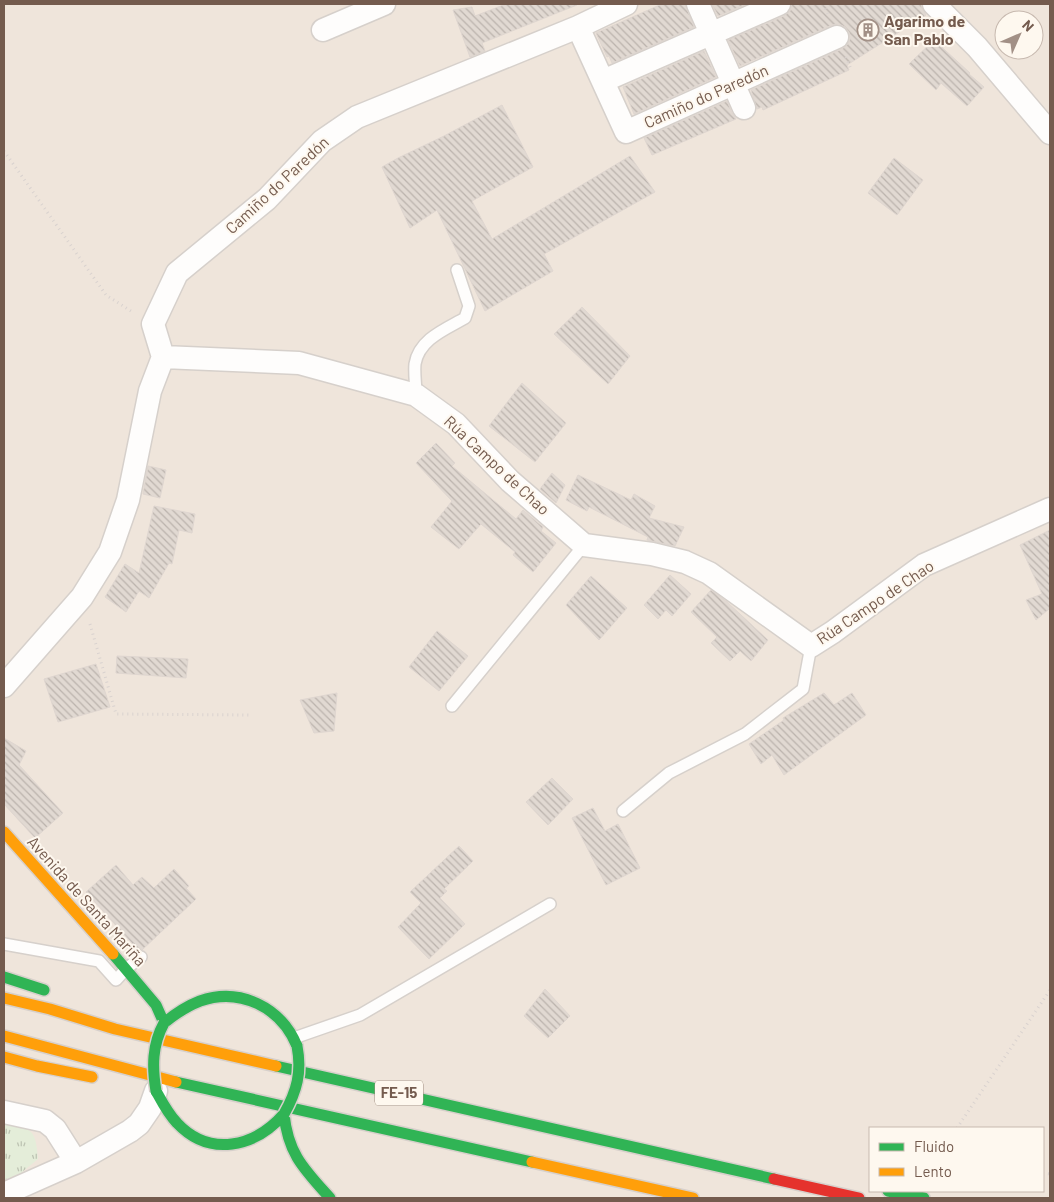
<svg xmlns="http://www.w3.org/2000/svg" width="1054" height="1202" font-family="Barlow,sans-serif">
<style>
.residential{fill:#efe5db;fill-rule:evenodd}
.grass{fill:url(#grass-tufts)}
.building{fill:url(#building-back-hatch);stroke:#dfd6d0}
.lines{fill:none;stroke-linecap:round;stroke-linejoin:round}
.lane-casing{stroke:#d6d0cb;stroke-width:14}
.street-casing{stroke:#d6d0cb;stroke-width:25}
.fast-casing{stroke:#d7d0cb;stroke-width:14}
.slow-casing{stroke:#d7d0cb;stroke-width:14}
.jam-casing{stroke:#d7d0cb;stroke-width:14}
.path{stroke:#d9d2cf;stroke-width:3;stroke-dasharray:1 4;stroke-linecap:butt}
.lane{stroke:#fefdfc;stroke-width:11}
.street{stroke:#fefdfc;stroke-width:22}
.fast{stroke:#30b455;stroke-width:11}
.slow{stroke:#ff9f0a;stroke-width:11}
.jam{stroke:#e5322d;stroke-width:11}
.fast-bridge-casing{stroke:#d7d0cb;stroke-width:14;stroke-linecap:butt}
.fast-bridge{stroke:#30b455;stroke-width:11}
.labels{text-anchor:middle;stroke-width:4;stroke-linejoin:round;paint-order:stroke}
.shield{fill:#fef8ef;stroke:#9d8a7e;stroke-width:1}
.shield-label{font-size:15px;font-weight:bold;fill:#745b4e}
.poi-label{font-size:16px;font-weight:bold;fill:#745b4e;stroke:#fef8ef;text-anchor:start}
.street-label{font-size:16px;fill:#745b4e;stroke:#fef8ef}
</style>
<defs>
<pattern id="grass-tufts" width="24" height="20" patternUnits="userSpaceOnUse" patternTransform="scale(1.25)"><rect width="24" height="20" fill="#e4edd9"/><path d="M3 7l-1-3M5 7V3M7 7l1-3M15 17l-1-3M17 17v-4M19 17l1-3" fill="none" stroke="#bdc3b2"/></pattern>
<pattern id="building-back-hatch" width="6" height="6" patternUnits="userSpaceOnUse" patternTransform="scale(1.25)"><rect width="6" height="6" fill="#e1d9d2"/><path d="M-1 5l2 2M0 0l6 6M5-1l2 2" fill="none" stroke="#bbb3ad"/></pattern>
</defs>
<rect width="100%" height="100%" fill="#f7f3ed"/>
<path class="residential" d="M 4,4 L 1050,4 L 1050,1198 L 4,1198 ZM 1004,20 L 1034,20 L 1034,50 L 1004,50 ZM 870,1128 L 1043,1128 L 1043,1191 L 870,1191 Z"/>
<path class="grass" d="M 4,1121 C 31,1129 36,1128 38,1159 L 21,1173 L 4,1180 Z"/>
<path class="building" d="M 506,4 L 577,4 L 577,5 L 482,43 L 485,51 L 470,57 L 453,10 L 472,7 L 475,16 Z
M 662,4 L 685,4 L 694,27 L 612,63 L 609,56 L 607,57 L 596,33 Z
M 712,4 L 747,4 L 718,16 Z
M 792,4 L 921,4 L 922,8 L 926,15 L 847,65 L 849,70 L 763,110 L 762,107 L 757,109 L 751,90 L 842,49 L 847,45 L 850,39 L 849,32 L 845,27 L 839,24 L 832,25 L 740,66 L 728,40 L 784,16 L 790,11 Z
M 934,40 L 970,73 L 969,74 L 984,87 L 967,106 L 941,83 L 936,90 L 909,64 Z
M 704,51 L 716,77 L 634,114 L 623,87 Z
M 727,101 L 732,113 L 736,119 L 652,155 L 644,138 Z
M 502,105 L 533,167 L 472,201 L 492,239 L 630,156 L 655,192 L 544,254 L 553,271 L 485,311 L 437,210 L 410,228 L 382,167 L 398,158 L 444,136 Z
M 894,158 L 923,180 L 897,215 L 868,193 Z
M 582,307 L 630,356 L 608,384 L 554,334 Z
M 522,383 L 566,423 L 535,462 L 489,426 Z
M 436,443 L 455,463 L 452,466 L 516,519 L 523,510 L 543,527 L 541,531 L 556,543 L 533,572 L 513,555 L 515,552 L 481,524 L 459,549 L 431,527 L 452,501 L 416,463 Z
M 148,466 L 166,470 L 160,498 L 143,494 Z
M 552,473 L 565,485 L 556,503 L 540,489 Z
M 578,475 L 631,500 L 634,494 L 655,506 L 649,518 L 684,527 L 675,546 L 647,540 L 648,537 L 589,507 L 587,511 L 566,500 Z
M 154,506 L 195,514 L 192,533 L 179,530 L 172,564 L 169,563 L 149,598 L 139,591 L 126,612 L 105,597 L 125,564 L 139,573 Z
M 1050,530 L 1050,612 L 1049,609 L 1036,620 L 1026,600 L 1042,594 L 1020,545 Z
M 670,575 L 691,594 L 672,616 L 666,610 L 658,619 L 644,605 Z
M 591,576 L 627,608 L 599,640 L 566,605 Z
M 711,590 L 727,602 L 768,640 L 751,661 L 740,651 L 730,661 L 711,643 L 717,637 L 691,612 Z
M 437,631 L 468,656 L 439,691 L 409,667 Z
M 117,656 L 188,659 L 186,678 L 116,673 Z
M 96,664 L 110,707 L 58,722 L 44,679 Z
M 337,693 L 334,731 L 314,733 L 300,700 Z
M 824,693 L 834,705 L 852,693 L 866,715 L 784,775 L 772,755 L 761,764 L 749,744 L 784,720 L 783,718 Z
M 4,738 L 26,751 L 19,765 L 63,813 L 35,838 L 4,804 Z
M 552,778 L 573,799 L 548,825 L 526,802 Z
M 593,808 L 605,831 L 618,824 L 640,868 L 606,885 L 572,818 Z
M 459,846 L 473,861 L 444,889 L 447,891 L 440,898 L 465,924 L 429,959 L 398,927 L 421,903 L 410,892 Z
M 116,865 L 133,885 L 142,877 L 154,888 L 174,869 L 189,886 L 186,888 L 196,899 L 142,950 L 138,950 L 86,892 Z
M 545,989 L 570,1016 L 548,1038 L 524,1016 Z"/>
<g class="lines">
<g class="lane-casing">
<path id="lane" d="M 416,395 C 416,385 414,374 415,364 C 419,339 446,329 465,318 L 469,306 L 457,270
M 452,706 L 584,545
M 623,811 L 669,773 L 745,734 L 803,689 L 811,646
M 4,944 L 99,961 L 116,980 L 126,969 L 141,957
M 294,1038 L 360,1015 L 550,904"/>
</g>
<g class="street-casing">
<path id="street" d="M 698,4 L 744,108
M 934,4 L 977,47 L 1050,133
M 578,27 L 626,132 L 837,37
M 323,30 L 384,4
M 603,81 L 779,4
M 163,357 L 153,324 L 177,273 L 267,199 L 322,141 L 357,117 L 578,27 L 626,4
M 4,686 L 82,597 L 110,552 L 128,500 L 150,391 L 163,357 L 299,363 L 416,395 L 456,424 L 510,481 L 584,545 L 652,554 L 685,562 L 709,573 L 811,646 L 833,632 L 924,565 L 1050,509
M 4,1112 L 45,1121 L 55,1129 L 76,1162
M 4,1194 L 76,1162 L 130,1131 L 139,1124 L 150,1108 L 156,1091"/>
</g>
<g class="fast-casing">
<path id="fast" d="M 113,954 L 156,1005 L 164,1023 C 175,1014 187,1006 200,1001 C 240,987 281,1007 297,1046
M 4,977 L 44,990
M 276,1066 L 774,1179
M 176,1082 L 532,1162
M 156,1091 C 162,1102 168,1114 177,1123 C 210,1158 255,1147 284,1114
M 284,1114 C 288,1154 304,1169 330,1198
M 888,1191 L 924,1198"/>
</g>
<g class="slow-casing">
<path id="slow" d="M 4,832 L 113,954
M 4,998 L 50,1009 L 115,1029 L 276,1066
M 4,1036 L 176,1082
M 4,1057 L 37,1066 L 92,1077
M 532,1162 L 693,1198"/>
</g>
<g class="jam-casing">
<path id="jam" d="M 774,1179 L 859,1198"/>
</g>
<path class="path" d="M 823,4 L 829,17
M 846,57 L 851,69
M 4,151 L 106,295 L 134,313
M 90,624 L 116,714 L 249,715
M 957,1128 L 1050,990
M 1043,1173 L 1050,1174"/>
<use href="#lane" class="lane"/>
<use href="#street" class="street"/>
<use href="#fast" class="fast"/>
<use href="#slow" class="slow"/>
<use href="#jam" class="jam"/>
<g class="fast-bridge-casing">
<path id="fast-bridge" d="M 156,1091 C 152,1067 152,1045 164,1023
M 284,1114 C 297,1091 302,1072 297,1046"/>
</g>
<use href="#fast-bridge" class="fast-bridge"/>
</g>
<defs>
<g id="building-ring" transform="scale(1.125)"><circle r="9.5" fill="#fef8ef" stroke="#a29086" stroke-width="1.5"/><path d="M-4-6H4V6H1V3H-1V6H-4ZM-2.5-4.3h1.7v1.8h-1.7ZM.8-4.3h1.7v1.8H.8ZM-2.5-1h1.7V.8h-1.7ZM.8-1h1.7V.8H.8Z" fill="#a29086"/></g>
</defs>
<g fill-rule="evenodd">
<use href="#building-ring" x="868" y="30"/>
</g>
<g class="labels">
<rect class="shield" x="375" y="1080.5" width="48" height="25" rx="4"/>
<g class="shield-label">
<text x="399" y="1098">FE-15</text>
</g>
<g class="poi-label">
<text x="884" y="27">Agarimo de<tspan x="884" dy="18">San Pablo</tspan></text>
</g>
<g class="street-label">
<text transform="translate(706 96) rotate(-24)" y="6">Camiño do Paredón</text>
<text transform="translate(277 185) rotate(-43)" y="6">Camiño do Paredón</text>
<text transform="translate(497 465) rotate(43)" y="6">Rúa Campo de Chao</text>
<text transform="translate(875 602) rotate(-34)" y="6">Rúa Campo de Chao</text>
<text transform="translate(87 901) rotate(48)" y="6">Avenida de Santa Mariña</text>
</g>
</g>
<rect width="1054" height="1202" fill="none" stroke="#745b4e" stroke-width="10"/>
<rect x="869" y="1127" width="175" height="65" fill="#fef8ef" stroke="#c7b9af"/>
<rect x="879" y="1143" width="25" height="8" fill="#30b455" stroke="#c7b9af"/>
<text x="914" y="1152" font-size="15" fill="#745b4e">Fluido</text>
<rect x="879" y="1168" width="25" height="8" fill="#ff9f0a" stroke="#c7b9af"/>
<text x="914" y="1177" font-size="15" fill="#745b4e">Lento</text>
<g transform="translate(1019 35) rotate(45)"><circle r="24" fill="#fef8ef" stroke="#c7b9af"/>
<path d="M0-4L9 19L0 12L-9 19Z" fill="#a29086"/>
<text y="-8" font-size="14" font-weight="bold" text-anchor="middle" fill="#745b4e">N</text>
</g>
</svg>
